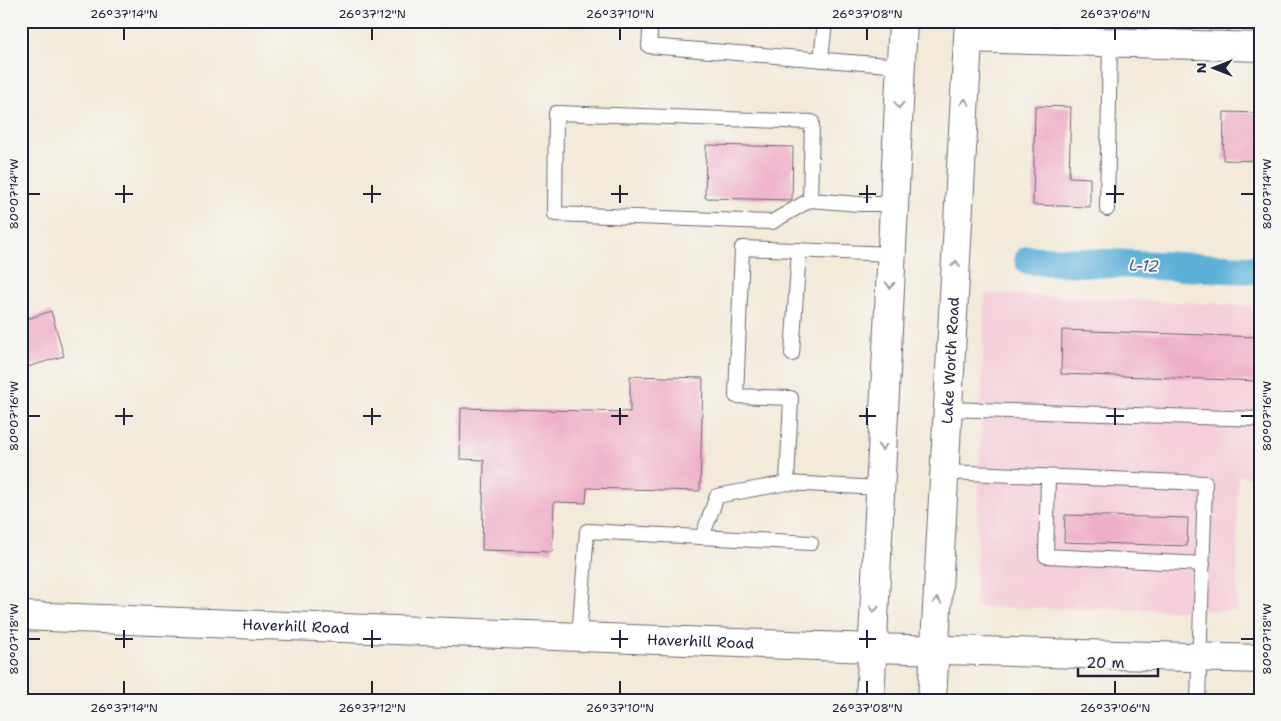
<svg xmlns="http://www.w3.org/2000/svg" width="1281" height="721" font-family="'Shantell Sans',sans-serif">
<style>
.built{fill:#f5cfd9}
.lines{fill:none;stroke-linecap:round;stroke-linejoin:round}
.canal{stroke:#5db1d9;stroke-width:29}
.building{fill:#efaec8}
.lane-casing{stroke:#6b6872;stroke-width:16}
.street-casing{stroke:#6b6872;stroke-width:30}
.secondary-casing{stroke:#6b6872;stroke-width:30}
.primary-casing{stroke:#6b6872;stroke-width:30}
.lane{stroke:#fff;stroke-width:14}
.street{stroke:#fff;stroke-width:28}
.secondary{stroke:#fff;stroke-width:28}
.primary{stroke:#fff;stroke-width:28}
.oneway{stroke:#9c9ca7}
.ticks{fill:none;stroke:#22223b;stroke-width:2}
.labels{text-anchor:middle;stroke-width:4;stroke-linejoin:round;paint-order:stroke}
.street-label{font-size:15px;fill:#22223b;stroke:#f6f6f2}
.water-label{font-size:16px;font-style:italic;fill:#3a5b7a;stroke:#f6f6f2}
.neatline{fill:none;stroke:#22223b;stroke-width:2}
.ticks-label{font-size:12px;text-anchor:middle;fill:#22223b}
</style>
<rect width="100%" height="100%" fill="#f6f6f2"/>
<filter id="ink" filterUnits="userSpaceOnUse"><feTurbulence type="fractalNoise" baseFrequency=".02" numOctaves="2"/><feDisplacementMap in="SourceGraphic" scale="10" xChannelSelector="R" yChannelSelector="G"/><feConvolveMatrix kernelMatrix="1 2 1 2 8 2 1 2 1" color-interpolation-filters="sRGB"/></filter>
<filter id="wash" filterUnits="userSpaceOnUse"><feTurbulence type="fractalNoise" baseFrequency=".0096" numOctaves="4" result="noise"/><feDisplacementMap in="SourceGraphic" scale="20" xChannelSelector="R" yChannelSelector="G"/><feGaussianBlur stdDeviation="1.12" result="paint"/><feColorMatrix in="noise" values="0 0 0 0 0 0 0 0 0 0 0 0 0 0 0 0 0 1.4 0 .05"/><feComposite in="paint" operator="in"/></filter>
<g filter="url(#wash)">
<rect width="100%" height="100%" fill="#f3ead9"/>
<path class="built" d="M 985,293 L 1260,306 L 1260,478 L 1238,476 L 1237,611 L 975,607 Z"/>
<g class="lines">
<path class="canal" d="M 1029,260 L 1260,270"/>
</g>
<g id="blocks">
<path class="building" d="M 1035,106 L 1071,107 L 1069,177 L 1090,178 L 1090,207 L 1033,205 Z
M 1224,112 L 1260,113 L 1260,161 L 1223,160 Z
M 706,145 L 793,147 L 792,200 L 705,198 Z
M 51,311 L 64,356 L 21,369 L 21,321 Z
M 1062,330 L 1260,337 L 1260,381 L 1061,374 Z
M 630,376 L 703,378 L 700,491 L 587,488 L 586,503 L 554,502 L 552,552 L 482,550 L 484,460 L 460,459 L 461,408 L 630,412 Z
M 1065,515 L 1188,518 L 1187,546 L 1064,542 Z"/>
</g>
</g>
<g filter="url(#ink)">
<use href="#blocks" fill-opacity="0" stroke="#6b6872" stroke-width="1"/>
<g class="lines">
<g class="lane-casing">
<path id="lane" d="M 651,21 L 649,46 L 901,66
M 1079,41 L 1079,21
M 821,60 L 825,21
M 810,200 L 772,222 L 555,214 L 556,113 L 812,122 L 810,200 L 859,204 L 894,204
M 1107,209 L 1110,42
M 792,354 L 799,250
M 948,409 L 1260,419
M 944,472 L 1205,483 L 1198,700
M 1048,477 L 1046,556 L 1203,564
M 787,483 L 791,398 L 736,396 L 742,248 L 891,254
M 702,537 L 717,496 L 787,483 L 880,488
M 579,637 L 587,531 L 811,543"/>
</g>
<g class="street-casing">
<path id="street" d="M 968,38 L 1260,47"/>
</g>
<g class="secondary-casing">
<g id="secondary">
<path id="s1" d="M 21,616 L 872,648 L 1260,659"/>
</g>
</g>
<g class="primary-casing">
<g id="primary">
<path d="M 870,700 L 903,21"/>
<path id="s2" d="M 932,700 L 969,21"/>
</g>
</g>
<use href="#lane" class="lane"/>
<use href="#street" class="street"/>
<use href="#secondary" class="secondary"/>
<use href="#primary" class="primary"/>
</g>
<defs><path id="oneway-chevron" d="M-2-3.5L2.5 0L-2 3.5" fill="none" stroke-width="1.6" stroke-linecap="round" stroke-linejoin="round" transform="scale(1.25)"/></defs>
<g class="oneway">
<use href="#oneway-chevron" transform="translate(965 102) rotate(-87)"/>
<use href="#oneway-chevron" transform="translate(899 105) rotate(93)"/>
<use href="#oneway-chevron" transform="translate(956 264) rotate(-87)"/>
<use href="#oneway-chevron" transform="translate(890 285) rotate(93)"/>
<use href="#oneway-chevron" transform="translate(882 447) rotate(93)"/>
<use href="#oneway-chevron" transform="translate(937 601) rotate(-87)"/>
<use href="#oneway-chevron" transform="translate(874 609) rotate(93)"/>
</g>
</g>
<path class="ticks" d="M 124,28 L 124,40M 372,28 L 372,40M 620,28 L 620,40M 867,28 L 867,40M 1115,28 L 1115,40M 124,185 L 124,203M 372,185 L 372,203M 620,185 L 620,203M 867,185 L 867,203M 1115,185 L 1115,203M 28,194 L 40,194M 115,194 L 133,194M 363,194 L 381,194M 611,194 L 628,194M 859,194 L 876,194M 1106,194 L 1124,194M 1241,194 L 1254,194M 124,408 L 124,425M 372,408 L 372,425M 620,408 L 620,425M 867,408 L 867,425M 1115,408 L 1115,425M 28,416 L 40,416M 115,416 L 133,416M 363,416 L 381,416M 611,416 L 628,416M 859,416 L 876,416M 1106,416 L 1124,416M 1241,416 L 1254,416M 124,630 L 124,648M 372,630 L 372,648M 620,630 L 620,648M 867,630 L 867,648M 28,639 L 40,639M 115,639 L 133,639M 363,639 L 381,639M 611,639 L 628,639M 859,639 L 876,639M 1241,639 L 1254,639M 124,681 L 124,694M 372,681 L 372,694M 620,681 L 620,694M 867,681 L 867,694M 1115,681 L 1115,694"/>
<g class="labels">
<g class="street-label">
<text dy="5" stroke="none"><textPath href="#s2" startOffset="340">Lake Worth Road</textPath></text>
<text dy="5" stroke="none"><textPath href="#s1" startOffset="275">Haverhill Road</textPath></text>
<text dy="5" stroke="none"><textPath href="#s1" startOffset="680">Haverhill Road</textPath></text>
</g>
<g class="water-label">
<text transform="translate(1144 265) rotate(2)" y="6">L-12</text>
</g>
</g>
<rect width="1281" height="721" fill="none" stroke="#f6f6f2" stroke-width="55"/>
<g transform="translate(1214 68) rotate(270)" stroke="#f6f6f2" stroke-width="4" paint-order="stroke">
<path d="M0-4L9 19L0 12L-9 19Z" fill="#22223b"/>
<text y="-8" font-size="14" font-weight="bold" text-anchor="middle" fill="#22223b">N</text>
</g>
<path d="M1078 668v8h80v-8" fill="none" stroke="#22223b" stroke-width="2.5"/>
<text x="1086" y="668" font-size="15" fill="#22223b" stroke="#f6f6f2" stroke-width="4" paint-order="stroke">20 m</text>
<rect x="28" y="28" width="1226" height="666" class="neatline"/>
<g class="ticks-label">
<text x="124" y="18">26°37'14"N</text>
<text x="372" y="18">26°37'12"N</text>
<text x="620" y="18">26°37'10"N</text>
<text x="867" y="18">26°37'08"N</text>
<text x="1115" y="18">26°37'06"N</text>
<text transform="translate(1267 194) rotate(-90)" y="4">80°07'14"W</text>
<text transform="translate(14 194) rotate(-90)" y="4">80°07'14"W</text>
<text transform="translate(1267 416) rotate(-90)" y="4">80°07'16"W</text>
<text transform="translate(14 416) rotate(-90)" y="4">80°07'16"W</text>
<text transform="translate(1267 639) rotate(-90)" y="4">80°07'18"W</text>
<text transform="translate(14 639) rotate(-90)" y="4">80°07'18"W</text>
<text x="124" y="712">26°37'14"N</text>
<text x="372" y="712">26°37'12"N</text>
<text x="620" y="712">26°37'10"N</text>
<text x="867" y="712">26°37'08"N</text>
<text x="1115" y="712">26°37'06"N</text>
</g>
</svg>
